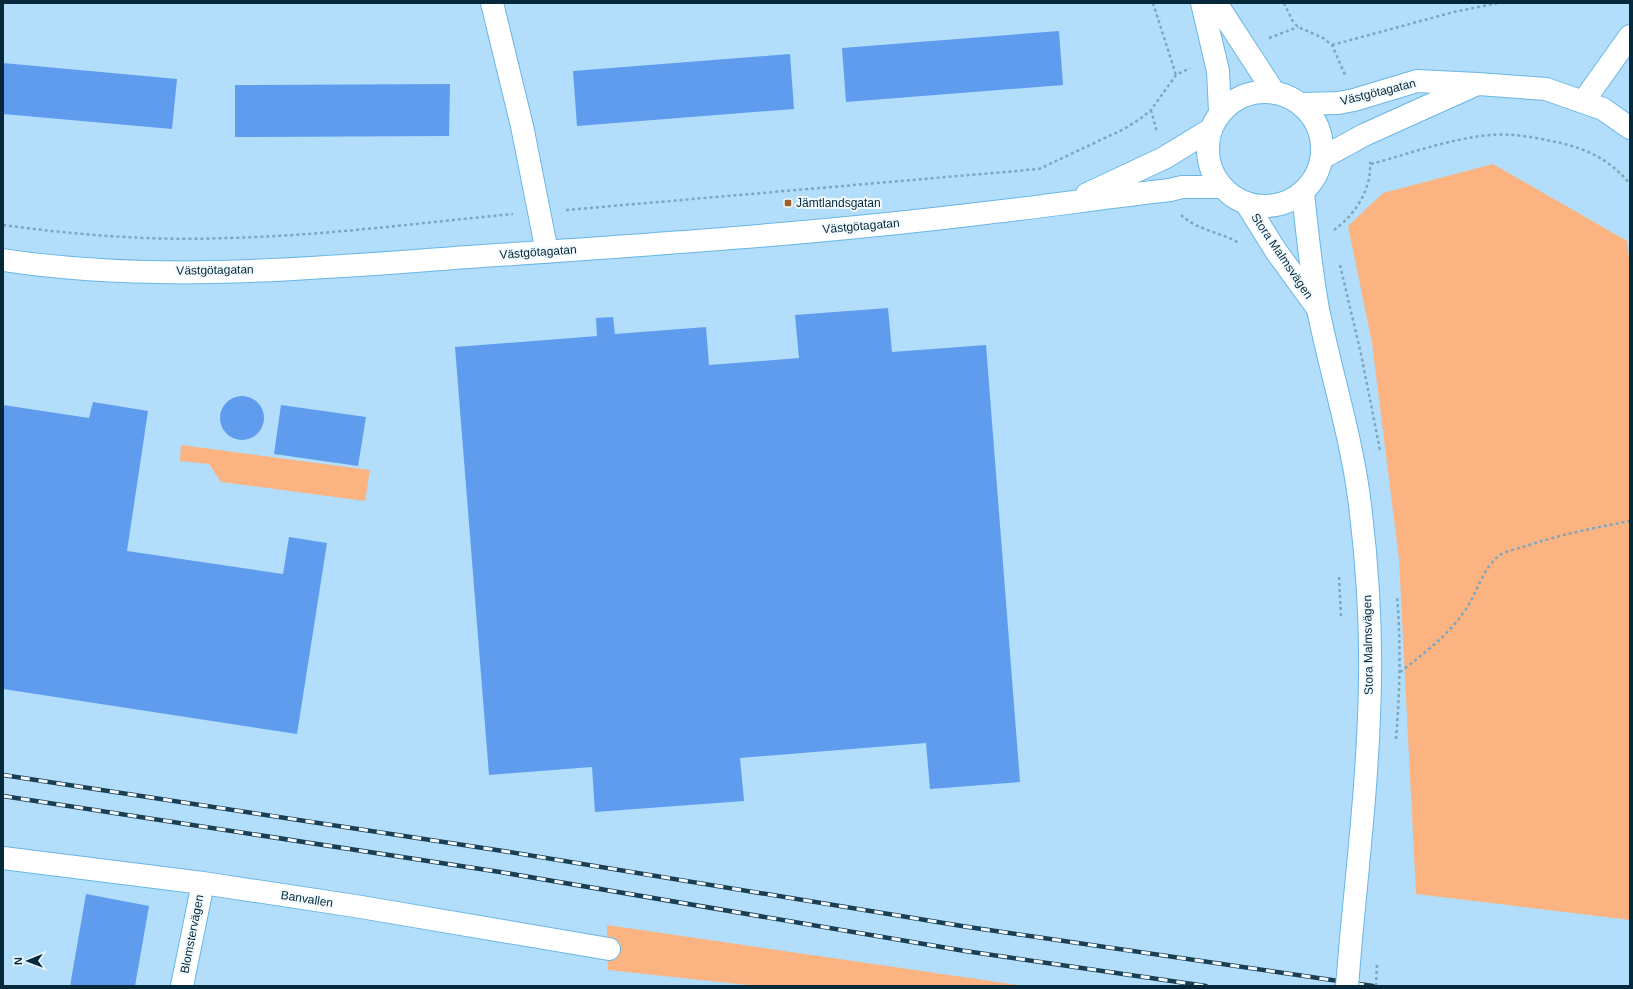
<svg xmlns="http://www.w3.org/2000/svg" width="1633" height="989" font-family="Helvetica,sans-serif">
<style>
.green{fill:#fbb481}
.building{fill:#5f9cee}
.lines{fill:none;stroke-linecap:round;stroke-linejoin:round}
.street-casing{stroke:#69b6e4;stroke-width:24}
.secondary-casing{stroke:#69b6e4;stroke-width:24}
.path{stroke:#7da7c0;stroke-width:2.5;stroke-dasharray:3 3;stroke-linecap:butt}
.street{stroke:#fff;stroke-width:22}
.secondary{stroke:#fff;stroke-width:22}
.rail-casing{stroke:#1a3e52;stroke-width:4.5}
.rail{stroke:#f2fafe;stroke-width:3;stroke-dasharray:9;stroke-linecap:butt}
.secondary-bridge-casing{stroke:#69b6e4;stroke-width:24;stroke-linecap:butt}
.secondary-bridge{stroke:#fff;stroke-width:22}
.poi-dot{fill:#a05f2b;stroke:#f2fafe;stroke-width:1.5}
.labels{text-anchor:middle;stroke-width:4;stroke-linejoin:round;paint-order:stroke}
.street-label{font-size:12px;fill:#05283a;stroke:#f2fafe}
.poi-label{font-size:12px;fill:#05283a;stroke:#f2fafe;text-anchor:start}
</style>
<rect width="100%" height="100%" fill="#b2defb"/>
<path class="green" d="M 1493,164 L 1627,241 L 1630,266 L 1630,920 L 1416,894 L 1399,559 L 1372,343 L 1348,226 L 1383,193 Z
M 181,445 L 370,470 L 365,501 L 221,482 L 209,464 L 180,461 Z
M 607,925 L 1024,986 L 757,986 L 608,970 Z"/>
<path class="building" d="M 1059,31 L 1063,85 L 846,102 L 842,48 Z
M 790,54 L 794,109 L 577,126 L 573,71 Z
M 3,63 L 177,79 L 172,129 L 3,114 Z
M 450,84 L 449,136 L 235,137 L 235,85 Z
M 888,308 L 892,352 L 986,345 L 1020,782 L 930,789 L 926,743 L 740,758 L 744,801 L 595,812 L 592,767 L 489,775 L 455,347 L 597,336 L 596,318 L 613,317 L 615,334 L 706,327 L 709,365 L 799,358 L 795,315 Z
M220 418a22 22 0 1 1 44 0a22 22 0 1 1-44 0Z
M 93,402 L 148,411 L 127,551 L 283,574 L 289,537 L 327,543 L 297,734 L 3,689 L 3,405 L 89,418 Z
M 281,405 L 366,417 L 358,466 L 274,454 Z
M 86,894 L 149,906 L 135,986 L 70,986 Z"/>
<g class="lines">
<g class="street-casing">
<path id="street" d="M 492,3 L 522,126 L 547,252
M 1583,102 L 1630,36
M 1302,104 L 1338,103 L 1354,100 L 1417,81 L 1478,84 L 1546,89 L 1603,109 L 1630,128
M 1322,158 L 1364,135 L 1475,85
M 1087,194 L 1164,158 L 1210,130
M 3,260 C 152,283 306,269 455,258 C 629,246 804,235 977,214 C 1042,207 1106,197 1170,190 L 1182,187 L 1221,187
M 3,858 L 203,883 L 355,906 L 609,949
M 182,986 L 203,883"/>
</g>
<g class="secondary-casing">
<path id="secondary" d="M 1202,3 L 1218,71 L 1220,112
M 1216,3 L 1274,92
M1208 149a57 57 0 1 1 114 0a57 57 0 1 1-114 0Z
M 1303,193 C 1307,231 1311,271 1318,309 C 1331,374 1352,438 1360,505 C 1367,562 1371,621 1370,679 C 1369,766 1359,853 1351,939
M 1246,203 L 1276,251 L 1316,306"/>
</g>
<path class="path" d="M 1153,3 L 1176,75
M 1284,3 L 1292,20 L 1298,27 L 1323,38 L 1332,45 L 1345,75
M 1269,38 L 1298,27
M 1332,45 L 1454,12 L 1498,3
M 1151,110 L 1157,132
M 1371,164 C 1412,153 1471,131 1513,135 C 1529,136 1546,140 1561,143 C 1591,151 1610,160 1630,184
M 566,210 L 1039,169 L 1124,129 L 1140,119 L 1151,110 L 1176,75 L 1190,68
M 1181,215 C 1197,230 1220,232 1239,243
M 3,225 C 77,235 152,241 226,238 C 321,236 418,223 513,214
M 1334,230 C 1355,215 1372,189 1370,162
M 1340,265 L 1361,354 L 1380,450
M 1339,577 L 1341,617
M 1400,672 C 1426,652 1450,634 1468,606 C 1479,588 1483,568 1500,555 C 1506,551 1516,549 1523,547 C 1558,535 1594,528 1630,521
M 1396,739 C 1400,691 1401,644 1397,596
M 1376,986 L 1377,965"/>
<use href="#street" class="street"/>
<use href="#secondary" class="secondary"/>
<g class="rail-casing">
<path id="rail" d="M 3,775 L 503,851 L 968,927 L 1373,986
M 3,796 L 500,872 L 965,951 L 1206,986"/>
</g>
<use href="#rail" class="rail"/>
<g class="secondary-bridge-casing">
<path id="secondary-bridge" d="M 1347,986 L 1351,939"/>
</g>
<use href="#secondary-bridge" class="secondary-bridge"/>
</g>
<rect class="poi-dot" x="784" y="199" width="8" height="8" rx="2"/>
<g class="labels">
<g class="street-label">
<text transform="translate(1378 92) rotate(-14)" y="4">Västgötagatan</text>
<text transform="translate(861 226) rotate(-5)" y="4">Västgötagatan</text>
<text transform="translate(538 252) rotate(-4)" y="4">Västgötagatan</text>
<text transform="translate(1282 256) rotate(56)" y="4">Stora Malmsvägen</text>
<text transform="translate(215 270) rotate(-1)" y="4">Västgötagatan</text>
<text transform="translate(1368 645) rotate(-91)" y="4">Stora Malmsvägen</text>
<text transform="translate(307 899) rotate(9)" y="4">Banvallen</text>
<text transform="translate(192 934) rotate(-79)" y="4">Blomstervägen</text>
</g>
<g class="poi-label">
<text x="796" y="207">Jämtlandsgatan</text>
</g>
</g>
<rect width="1633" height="989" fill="none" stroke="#05283a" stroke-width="8"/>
<g transform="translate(28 961) rotate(269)" stroke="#f2fafe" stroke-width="3" paint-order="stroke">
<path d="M0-3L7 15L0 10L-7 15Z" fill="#05283a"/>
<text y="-6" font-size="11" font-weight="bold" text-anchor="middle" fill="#05283a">N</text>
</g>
</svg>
